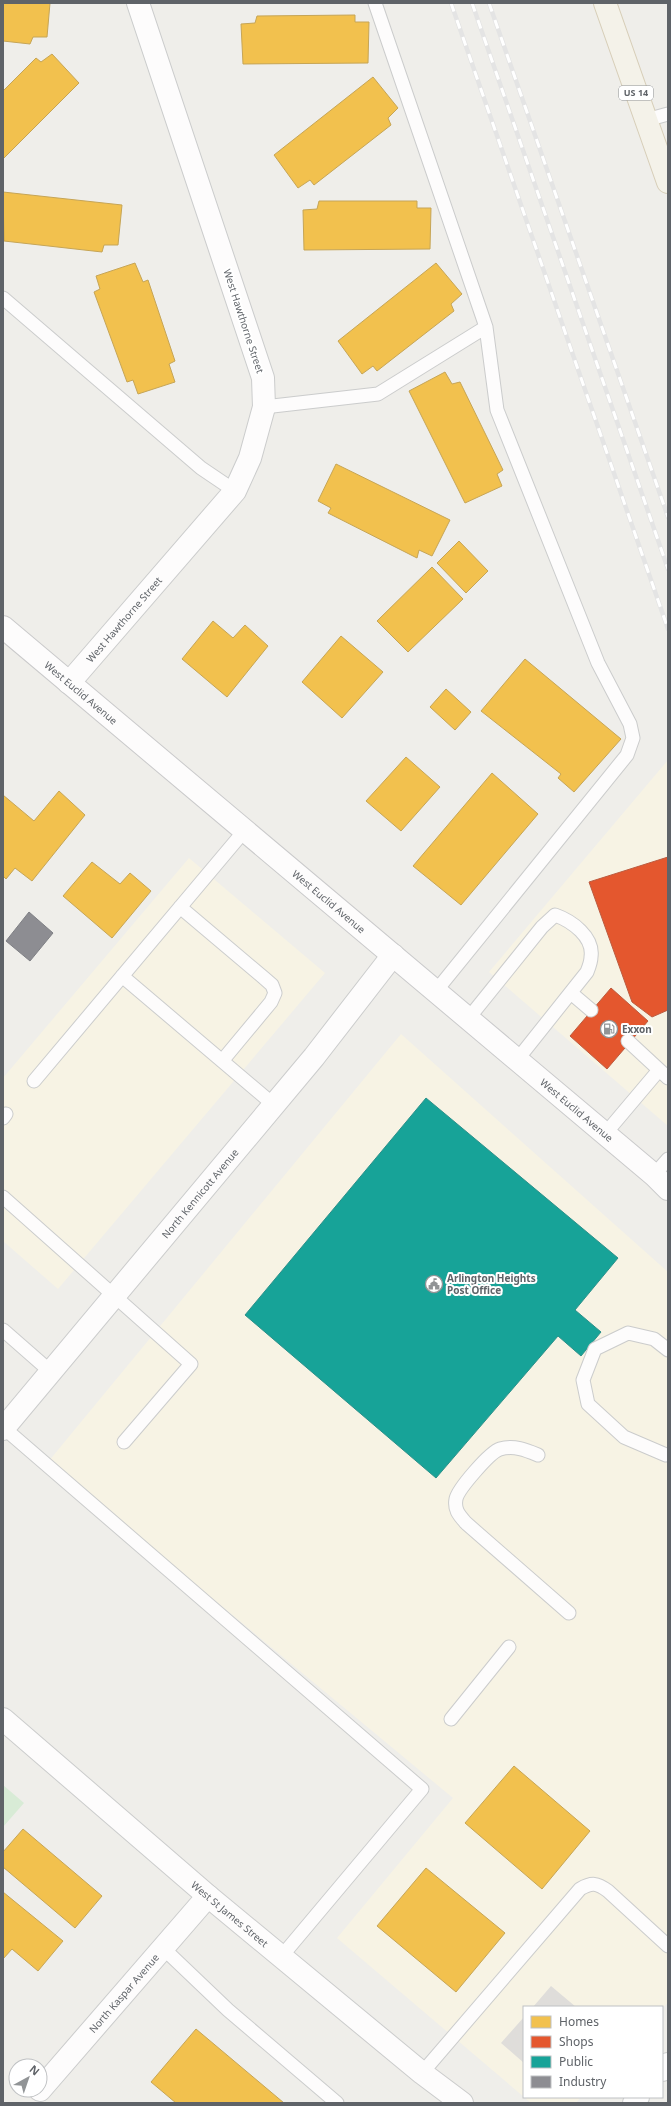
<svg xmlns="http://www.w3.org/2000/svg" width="671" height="2106" font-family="'Noto Sans',sans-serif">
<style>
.commercial{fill:#f7f3e4}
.industrial{fill:#dfddda}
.green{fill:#d8ebd6}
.homes{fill:#f2c14e;stroke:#c6a556}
.shops{fill:#e4572e;stroke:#bc5b3f}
.public{fill:#17a398;stroke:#2d908a}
.industry{fill:#8d8d92;stroke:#7f8085}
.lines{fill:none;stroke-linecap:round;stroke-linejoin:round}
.service-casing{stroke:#cbcccc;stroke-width:15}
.minor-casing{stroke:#cbcccc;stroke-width:24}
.secondary-casing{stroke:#cacacb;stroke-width:24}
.primary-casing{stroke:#d7ceb8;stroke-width:24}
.service{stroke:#fdfcfc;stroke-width:13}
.minor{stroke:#fdfcfc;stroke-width:22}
.secondary{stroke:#fdfcfc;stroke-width:22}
.primary{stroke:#f4f2e9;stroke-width:22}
.rail-casing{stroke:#e4e4e4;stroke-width:4.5}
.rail{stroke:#fff;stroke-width:3;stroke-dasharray:9;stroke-linecap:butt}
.labels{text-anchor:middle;stroke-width:4;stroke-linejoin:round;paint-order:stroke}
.shield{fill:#fff;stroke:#8f9295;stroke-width:1}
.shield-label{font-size:9px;font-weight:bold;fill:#5f6368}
.street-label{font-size:10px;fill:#5f6368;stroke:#fff}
.poi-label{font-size:10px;font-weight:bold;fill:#5f6368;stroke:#fff;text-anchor:start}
</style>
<rect width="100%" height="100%" fill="#efeeea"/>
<path class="commercial" d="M 668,760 L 668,1126 L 489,972 Z
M 189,858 L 325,973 L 58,1289 L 3,1241 L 3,1078 Z
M 401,1034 L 668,1272 L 668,2003 L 662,2008 L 524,2007 L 524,2097 L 337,1938 L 453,1798 L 48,1462 Z
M 524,2097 L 581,2097 L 576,2103 L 531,2103 Z"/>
<path class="industrial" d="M 551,1986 L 576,2007 L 533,2007 Z
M 524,2017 L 524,2063 L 501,2043 Z"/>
<path class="green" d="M 3,1785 L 24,1803 L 3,1827 Z"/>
<path class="homes" d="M 3,3 L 50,3 L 47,37 L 33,37 L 30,44 L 3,41 Z
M 355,15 L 355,22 L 369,22 L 368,63 L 243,64 L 241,24 L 255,23 L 257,16 Z
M 52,54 L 79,83 L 3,159 L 3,91 L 36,58 L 41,62 Z
M 373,77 L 398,108 L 388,118 L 391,125 L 314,185 L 310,180 L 298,188 L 274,155 Z
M 3,192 L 122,205 L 118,245 L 104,245 L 102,252 L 4,241 Z
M 319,201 L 417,201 L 417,208 L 431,208 L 430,249 L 304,250 L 303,210 L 317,209 Z
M 135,263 L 143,282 L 148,280 L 175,361 L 169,364 L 175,382 L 138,394 L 133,380 L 127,382 L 94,292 L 100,289 L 96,276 Z
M 436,263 L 462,294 L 451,304 L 454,311 L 377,371 L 373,366 L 362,374 L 338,341 Z
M 445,372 L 452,384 L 460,382 L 503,470 L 497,474 L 502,486 L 465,503 L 409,391 Z
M 336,464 L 450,520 L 432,556 L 419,550 L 417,558 L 328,513 L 331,508 L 318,501 Z
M 459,541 L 488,571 L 466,593 L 437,563 Z
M 432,567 L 463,599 L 408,652 L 377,621 Z
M 213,621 L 233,638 L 245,625 L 268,646 L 227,697 L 182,659 Z
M 341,636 L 383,672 L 342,718 L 302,682 Z
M 525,659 L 621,739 L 574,792 L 558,778 L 561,774 L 481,711 Z
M 446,689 L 471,712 L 455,730 L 430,707 Z
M 406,757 L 440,787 L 401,831 L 366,801 Z
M 492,773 L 538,814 L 461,905 L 413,866 Z
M 59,791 L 85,815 L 32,881 L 15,868 L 6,879 L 3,876 L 3,795 L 34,821 Z
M 92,862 L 120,884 L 130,873 L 151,891 L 112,938 L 63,896 Z
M 514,1766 L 590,1831 L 542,1889 L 465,1823 Z
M 23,1829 L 102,1896 L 75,1928 L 3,1867 L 3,1852 Z
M 426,1868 L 505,1933 L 456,1992 L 377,1926 Z
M 3,1892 L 63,1941 L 38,1971 L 12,1949 L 3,1959 Z
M 196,2029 L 284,2103 L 176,2103 L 151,2082 Z"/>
<path class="shops" d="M 668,857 L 668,1010 L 652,1017 L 632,1002 L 589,882 Z
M 611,988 L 648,1021 L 607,1069 L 570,1036 Z"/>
<path class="public" d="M 426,1098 L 618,1258 L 575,1310 L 601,1332 L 581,1356 L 558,1336 L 436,1478 L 245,1315 Z"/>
<path class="industry" d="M 29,912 L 53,933 L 30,961 L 6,941 Z"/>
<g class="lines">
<g class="service-casing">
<path id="service" d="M 646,120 L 668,114
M 3,298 L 201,468 L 235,491
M 264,407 L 378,394 L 486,327 L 375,3
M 180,907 L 264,978 L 272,985 L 275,993 L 271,1002 L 222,1061
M 122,976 L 274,1105
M 436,991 L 627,755 L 633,738 L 630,724 L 598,663 L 497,410 L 486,327
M 571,993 L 591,1010
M 468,1019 L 542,927 L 555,915 C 572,921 594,937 591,957 C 591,962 589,967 587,972 L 517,1060
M 628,1041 L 668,1078
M 34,1081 L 245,830
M 3,1118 L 6,1114
M 605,1134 L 659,1070
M 654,1175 L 668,1159
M 3,1197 L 191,1364 L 124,1442
M 3,1330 L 51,1372
M 4,1428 L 422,1789 L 281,1957
M 538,1455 C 526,1450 514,1445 500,1449 C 490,1452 458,1489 456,1499 C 454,1510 459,1515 466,1523 L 569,1613
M 666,1455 L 624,1437 L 588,1404 L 583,1380 L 595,1349 L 628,1333 L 654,1339 L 668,1350
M 451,1719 L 509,1647
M 163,1948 L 228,2010 L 337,2103
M 422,2073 L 580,1889 C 592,1882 597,1883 608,1891 L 668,1946"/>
</g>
<g class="minor-casing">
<g id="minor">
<path id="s1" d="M 69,683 L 235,491 L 250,458 L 264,407 L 263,378 L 138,3"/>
<path id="s2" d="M 3,1429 L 314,1057 L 393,955"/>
<path id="s3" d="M 3,1719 L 208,1896 L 422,2073 L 462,2103"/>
<path d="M 662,2070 L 668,2064"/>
<path id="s4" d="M 40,2090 L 208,1896"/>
<path d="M 634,2103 L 638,2097"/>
</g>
</g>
<g class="secondary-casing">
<g id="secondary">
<path id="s5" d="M 3,627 L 654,1175 L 668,1189"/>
</g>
</g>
<g class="primary-casing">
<path id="primary" d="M 605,3 L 668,182"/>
</g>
<use href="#service" class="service"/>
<use href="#minor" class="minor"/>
<use href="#secondary" class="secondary"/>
<use href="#primary" class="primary"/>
<g class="rail-casing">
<path id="rail" d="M 451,3 L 668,629
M 472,3 L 668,569
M 489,3 L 668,517"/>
</g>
<use href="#rail" class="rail"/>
</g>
<defs>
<g id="fuel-ring" transform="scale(0.9)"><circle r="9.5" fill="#fff" stroke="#919496" stroke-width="1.5"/><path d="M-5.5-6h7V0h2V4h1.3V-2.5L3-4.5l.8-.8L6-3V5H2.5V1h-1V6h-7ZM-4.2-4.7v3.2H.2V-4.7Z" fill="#919496"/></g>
<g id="civic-ring" transform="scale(0.9)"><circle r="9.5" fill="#fff" stroke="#919496" stroke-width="1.5"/><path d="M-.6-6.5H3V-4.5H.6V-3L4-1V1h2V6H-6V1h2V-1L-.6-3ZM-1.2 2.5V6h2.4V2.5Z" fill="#919496"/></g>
</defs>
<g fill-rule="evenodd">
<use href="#fuel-ring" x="609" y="1029"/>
<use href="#civic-ring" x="434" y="1284"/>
</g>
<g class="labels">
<rect class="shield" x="619" y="86" width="34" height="14" rx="3"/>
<g class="shield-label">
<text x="636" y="96">US 14</text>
</g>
<g class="street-label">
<text transform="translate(244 321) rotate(72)" y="4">West Hawthorne Street</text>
<text dy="4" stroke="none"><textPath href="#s1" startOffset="84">West Hawthorne Street</textPath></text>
<text dy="4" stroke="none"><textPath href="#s5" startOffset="102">West Euclid Avenue</textPath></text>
<text dy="4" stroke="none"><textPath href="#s5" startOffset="426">West Euclid Avenue</textPath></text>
<text dy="4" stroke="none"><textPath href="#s5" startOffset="750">West Euclid Avenue</textPath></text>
<text dy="4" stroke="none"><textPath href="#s2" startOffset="307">North Kennicott Avenue</textPath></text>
<text dy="4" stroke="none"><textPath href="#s3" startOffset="299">West St James Street</textPath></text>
<text dy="4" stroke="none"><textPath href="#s4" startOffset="128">North Kaspar Avenue</textPath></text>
</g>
<g class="poi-label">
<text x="622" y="1033">Exxon</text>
<text x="447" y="1282">Arlington Heights<tspan x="447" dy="12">Post Office</tspan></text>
</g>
</g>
<rect width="671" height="2106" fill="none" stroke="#5f6368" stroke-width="8"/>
<rect x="523" y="2006" width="140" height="92" fill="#ffffff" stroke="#bfc1c3"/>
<rect x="531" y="2016" width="20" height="12" fill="#f2c14e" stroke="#bfc1c3"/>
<text x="559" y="2026" font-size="12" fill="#5f6368">Homes</text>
<rect x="531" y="2036" width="20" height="12" fill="#e4572e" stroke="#bfc1c3"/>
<text x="559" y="2046" font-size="12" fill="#5f6368">Shops</text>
<rect x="531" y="2056" width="20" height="12" fill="#17a398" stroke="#bfc1c3"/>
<text x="559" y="2066" font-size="12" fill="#5f6368">Public</text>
<rect x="531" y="2076" width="20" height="12" fill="#8d8d92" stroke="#bfc1c3"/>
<text x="559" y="2086" font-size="12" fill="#5f6368">Industry</text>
<g transform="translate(28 2078) rotate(40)"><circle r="19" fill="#ffffff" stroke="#bfc1c3"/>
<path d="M0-3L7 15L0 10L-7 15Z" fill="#919496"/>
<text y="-6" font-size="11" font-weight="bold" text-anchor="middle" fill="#5f6368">N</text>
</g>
</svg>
